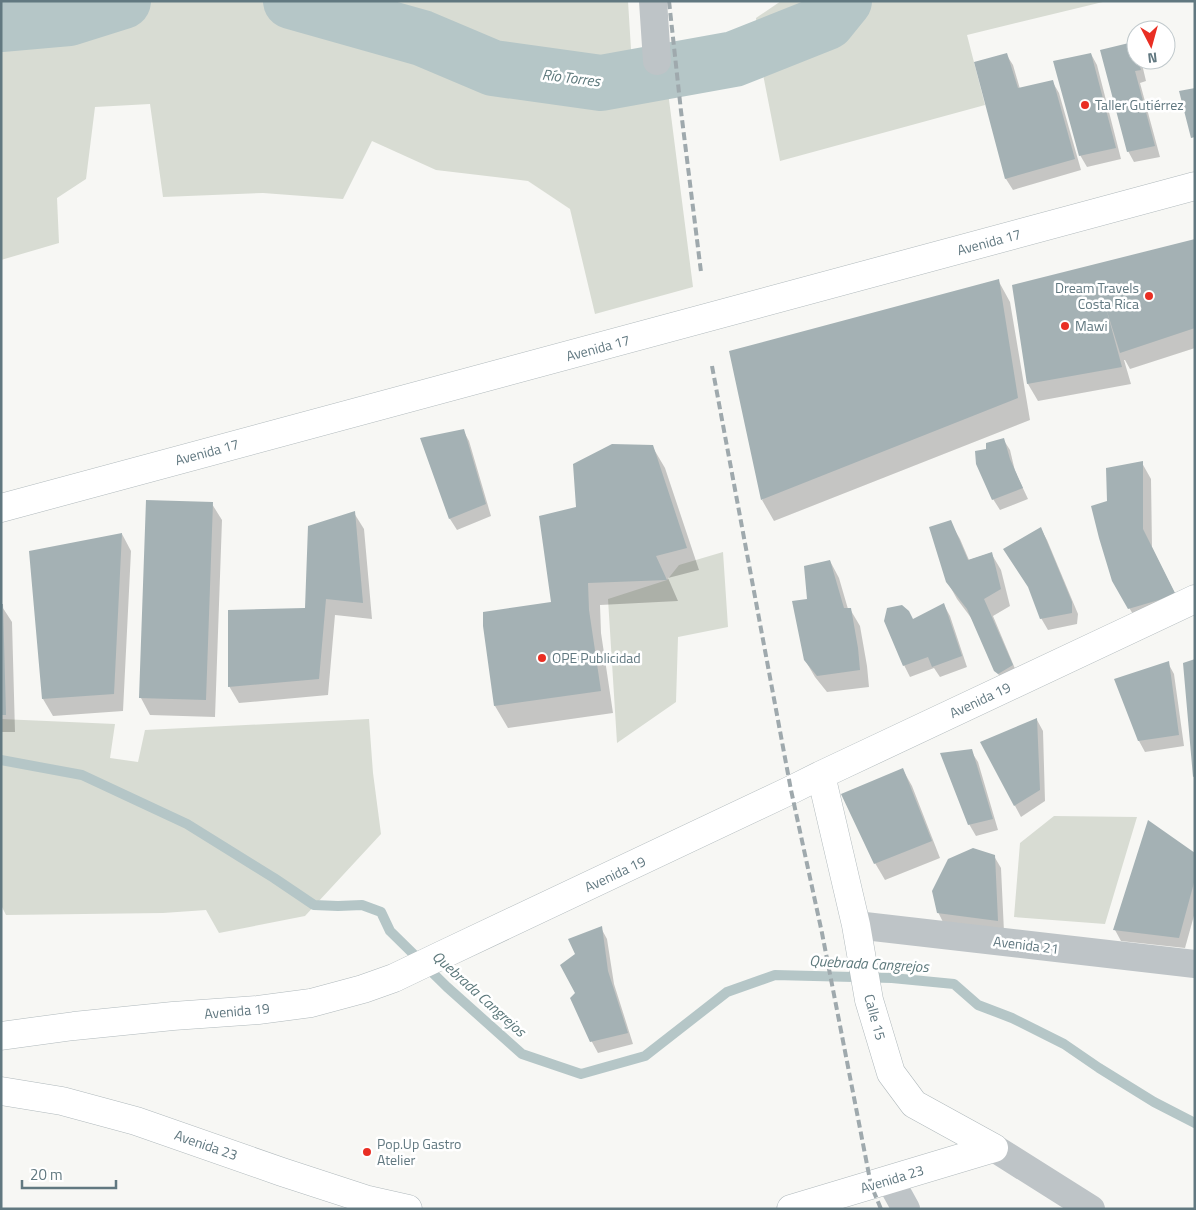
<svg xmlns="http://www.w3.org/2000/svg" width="1196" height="1210" font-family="'Titillium Web',sans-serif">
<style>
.green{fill:#d8dcd3}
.shadow{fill:#0003}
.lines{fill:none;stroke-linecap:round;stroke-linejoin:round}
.stream{stroke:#b5c6c7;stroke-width:10}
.river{stroke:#b5c6c7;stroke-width:56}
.building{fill:#a4b1b4}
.secondary-casing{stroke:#b0b9bc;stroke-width:29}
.street{stroke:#bec4c7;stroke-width:28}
.secondary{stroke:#fff;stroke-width:28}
.rail{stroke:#9fa9ad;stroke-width:4;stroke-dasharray:8 4;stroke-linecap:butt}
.poi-dot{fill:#e92e23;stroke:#fff;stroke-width:2}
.labels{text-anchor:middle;stroke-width:5;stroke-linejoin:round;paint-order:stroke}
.poi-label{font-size:14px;fill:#617880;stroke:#fff;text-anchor:start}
.street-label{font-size:14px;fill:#617880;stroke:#fff}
.water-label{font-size:15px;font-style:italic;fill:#5c787b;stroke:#fff}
</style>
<rect width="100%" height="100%" fill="#f7f7f4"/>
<path class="green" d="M 1,1 L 628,1 L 634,98 L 668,92 L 693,287 L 595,314 L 570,209 L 528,181 L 436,170 L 372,141 L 343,199 L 263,193 L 163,197 L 150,104 L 95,107 L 86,179 L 57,198 L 59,243 L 1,260 Z
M 781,1 L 1107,1 L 967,35 L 985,105 L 780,161 L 759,54 L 756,18 Z
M 723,552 L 728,627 L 678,637 L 676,702 L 617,743 L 608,599 L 667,580 L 679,565 Z
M 1,719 L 115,724 L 110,758 L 138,762 L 145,730 L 369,719 L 373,773 L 381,834 L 305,916 L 219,933 L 206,910 L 163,913 L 6,915 L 1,905 Z
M 1054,816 L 1137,817 L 1105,924 L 1014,917 L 1020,843 Z"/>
<path class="shadow" d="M 1133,44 L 1136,49 L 1136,60 L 1141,60 L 1146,81 L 1140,83 L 1160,157 L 1134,162 L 1128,151 Z
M 1006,54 L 1013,65 L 1020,89 L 1052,81 L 1059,93 L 1081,170 L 1013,190 L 1006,179 L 976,63 Z
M 1091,54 L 1097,65 L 1121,159 L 1087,167 L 1080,155 Z
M 1195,240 L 1195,348 L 1130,369 L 1125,360 L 1124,360 L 1131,384 L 1038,401 L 1028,384 L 1014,286 Z
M 998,280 L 1010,302 L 1030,420 L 774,521 L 762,500 Z
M 463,430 L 469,441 L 491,516 L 457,530 L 450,519 L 421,439 Z
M 1003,439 L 1010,450 L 1015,471 L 1028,499 L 1000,510 L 993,499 L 988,451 Z
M 652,446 L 665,468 L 699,570 L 668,578 L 678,601 L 600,605 L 601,633 L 613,713 L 508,728 L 495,706 L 484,626 L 552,603 L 577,508 Z
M 1142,463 L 1151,479 L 1152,547 L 1184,612 L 1139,625 L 1114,581 L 1108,502 Z
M 147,501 L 212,504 L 222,520 L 215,717 L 150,715 L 141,698 Z
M 354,513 L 364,529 L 372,619 L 335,615 L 328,695 L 239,703 L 229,686 L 306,609 Z
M 950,522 L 960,539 L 969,560 L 991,553 L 1001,570 L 1010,606 L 993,616 L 1021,683 L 1006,688 L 996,670 L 972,619 L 957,599 L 947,581 Z
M 1041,529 L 1047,540 L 1078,614 L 1077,624 L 1048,630 L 1041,618 Z
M 122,534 L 131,551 L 123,711 L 53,716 L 43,699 Z
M 830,561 L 839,578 L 848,609 L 850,609 L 860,626 L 867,666 L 869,687 L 827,692 L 815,677 L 805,660 L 809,600 Z
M 1,605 L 12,622 L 15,732 L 1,732 Z
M 944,605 L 950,616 L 967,667 L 940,677 L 934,668 L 910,677 L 904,665 L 913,620 Z
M 1168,663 L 1174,674 L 1184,746 L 1145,752 L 1139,741 L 1116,680 Z
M 1037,720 L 1043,731 L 1045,801 L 1021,817 L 981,742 Z
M 971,751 L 978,762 L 998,830 L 976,836 L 969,824 Z
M 903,770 L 912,786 L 940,858 L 885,880 L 875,863 Z
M 1195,855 L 1195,912 L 1185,948 L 1121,941 L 1115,930 Z
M 994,856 L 1001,868 L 1004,932 L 944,924 L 938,912 Z
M 601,928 L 607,939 L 614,984 L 633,1044 L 598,1053 L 592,1042 L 572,998 L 577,993 L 577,955 Z"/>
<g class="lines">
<path class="stream" d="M 1,760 L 82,775 L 187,824 L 274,878 L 314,905 L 338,906 L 362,905 L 381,912 L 390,931 L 447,987 L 522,1054 L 581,1074 L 645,1056 L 727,992 L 775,975 L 892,978 L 954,984 L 978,1005 L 1012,1018 L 1064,1044 L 1099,1068 L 1154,1102 L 1195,1123"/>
<path class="river" d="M 291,1 L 422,38 L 493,68 L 601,83 L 734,59 L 827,22 L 844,1
M 1,24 L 69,18 L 123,1"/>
</g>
<path class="building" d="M 1133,42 L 1136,52 L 1136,60 L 1138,60 L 1141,70 L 1135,71 L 1155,146 L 1127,152 L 1100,50 Z
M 1007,53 L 1018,88 L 1053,80 L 1075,159 L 1005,179 L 974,62 Z
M 1091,53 L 1116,148 L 1079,156 L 1053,61 Z
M 1195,88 L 1195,137 L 1191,138 L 1179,91 Z
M 1195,239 L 1195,328 L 1120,353 L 1106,308 L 1122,367 L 1027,384 L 1012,285 Z
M 999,279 L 1018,398 L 761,500 L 729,351 Z
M 464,429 L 486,504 L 449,519 L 420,438 Z
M 1004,438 L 1010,459 L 1023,488 L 992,500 L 976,464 L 975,451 L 986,449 L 986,443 Z
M 612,444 L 653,445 L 687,548 L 656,556 L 667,580 L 588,583 L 589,610 L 601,691 L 494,706 L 483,626 L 483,612 L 551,602 L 539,516 L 576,507 L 573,464 Z
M 1143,461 L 1143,529 L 1176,595 L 1128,609 L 1112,581 L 1099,538 L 1091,506 L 1107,501 L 1106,468 Z
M 146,500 L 213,502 L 206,700 L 139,698 Z
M 355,511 L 363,603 L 326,599 L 319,679 L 228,687 L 228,610 L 305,608 L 308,526 Z
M 951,520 L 968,560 L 992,552 L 1001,589 L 984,599 L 1013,665 L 998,674 L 994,671 L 967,609 L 946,582 L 929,527 Z
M 1041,527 L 1072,602 L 1072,613 L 1040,619 L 1028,587 L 1003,549 Z
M 122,533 L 114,694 L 42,699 L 29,551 Z
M 830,560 L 844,608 L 851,608 L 858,648 L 860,670 L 817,676 L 804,660 L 792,601 L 807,599 L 804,566 Z
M 944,603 L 962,656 L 932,667 L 928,657 L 903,666 L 884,621 L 887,608 L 902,605 L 909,611 L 913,619 Z
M 1,604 L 3,604 L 6,715 L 1,715 Z
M 1195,659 L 1195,776 L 1193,777 L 1183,663 Z
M 1169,661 L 1179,735 L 1138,741 L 1114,679 Z
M 1037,718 L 1040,790 L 1014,806 L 980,742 Z
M 972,749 L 993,819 L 968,825 L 940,753 Z
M 903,768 L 932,841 L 874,864 L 841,794 Z
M 1148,820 L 1195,853 L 1195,879 L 1179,938 L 1113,930 Z
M 973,848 L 995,855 L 998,921 L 937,913 L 932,891 L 948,859 Z
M 602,926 L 608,971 L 628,1033 L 590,1042 L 570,998 L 575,993 L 560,965 L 575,954 L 568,939 Z"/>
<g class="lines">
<g class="secondary-casing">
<path id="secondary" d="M 1,508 L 1195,186
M 821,775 L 856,925 L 869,1000 L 891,1073 L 914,1104 L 994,1148
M 1,1036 L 74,1026 L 173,1016 L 258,1010 L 311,1003 L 363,989 L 394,978 L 442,955 L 791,790 L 821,775 L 1195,599
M 1,1091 L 62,1101 L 136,1121 L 282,1172 L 368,1200 L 408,1209
M 791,1209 L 994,1148"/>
</g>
<path class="street" d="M 653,1 L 657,61
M 856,925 L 1195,964
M 994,1148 L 1091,1209
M 890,1180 L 906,1209"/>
<use href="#secondary" class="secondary"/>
<path class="rail" d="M 669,1 L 681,111 L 701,272
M 712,366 L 791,790 L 822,933 L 871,1185 L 881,1209"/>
</g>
<g class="poi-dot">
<circle cx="1085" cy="105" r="5"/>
<circle cx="1149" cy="296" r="5"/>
<circle cx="1065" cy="326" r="5"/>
<circle cx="542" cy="658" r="5"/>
<circle cx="367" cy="1152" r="5"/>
</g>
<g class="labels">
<g class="poi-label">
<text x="1095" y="110">Taller Gutiérrez</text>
<text x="1139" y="293" text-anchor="end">Dream Travels<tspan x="1139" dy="16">Costa Rica</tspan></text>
<text x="1075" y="331">Mawi</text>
<text x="552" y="663">OPE Publicidad</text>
<text x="377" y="1149">Pop.Up Gastro<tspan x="377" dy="16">Atelier</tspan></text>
</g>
<g class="street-label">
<text transform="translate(989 242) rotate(-15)" y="5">Avenida 17</text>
<text transform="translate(598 348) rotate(-15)" y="5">Avenida 17</text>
<text transform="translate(207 452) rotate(-15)" y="5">Avenida 17</text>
<text transform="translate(980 700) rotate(-25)" y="5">Avenida 19</text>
<text transform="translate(615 874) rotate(-25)" y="5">Avenida 19</text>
<text transform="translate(1026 945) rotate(7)" y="5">Avenida 21</text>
<text transform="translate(237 1011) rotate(-5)" y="5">Avenida 19</text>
<text transform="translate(875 1017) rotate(75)" y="5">Calle 15</text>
<text transform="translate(206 1145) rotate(19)" y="5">Avenida 23</text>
<text transform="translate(892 1179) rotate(-17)" y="5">Avenida 23</text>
</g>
<g class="water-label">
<text transform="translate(571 78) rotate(7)" y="5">Río Torres</text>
<text transform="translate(869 964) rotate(3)" y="5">Quebrada Cangrejos</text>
<text transform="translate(479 994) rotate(42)" y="5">Quebrada Cangrejos</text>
</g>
</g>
<rect width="1196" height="1210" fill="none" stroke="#617880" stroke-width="5"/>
<g transform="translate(1151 45) rotate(174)"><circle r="24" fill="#ffffff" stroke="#c0c9cc"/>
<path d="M0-4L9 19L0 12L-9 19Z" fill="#e92e23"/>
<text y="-8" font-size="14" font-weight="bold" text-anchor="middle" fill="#617880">N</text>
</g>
<path d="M22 1180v8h94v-8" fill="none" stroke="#617880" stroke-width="2.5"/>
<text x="30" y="1180" font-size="15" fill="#617880" stroke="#ffffff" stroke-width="4" paint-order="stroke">20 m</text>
</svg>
